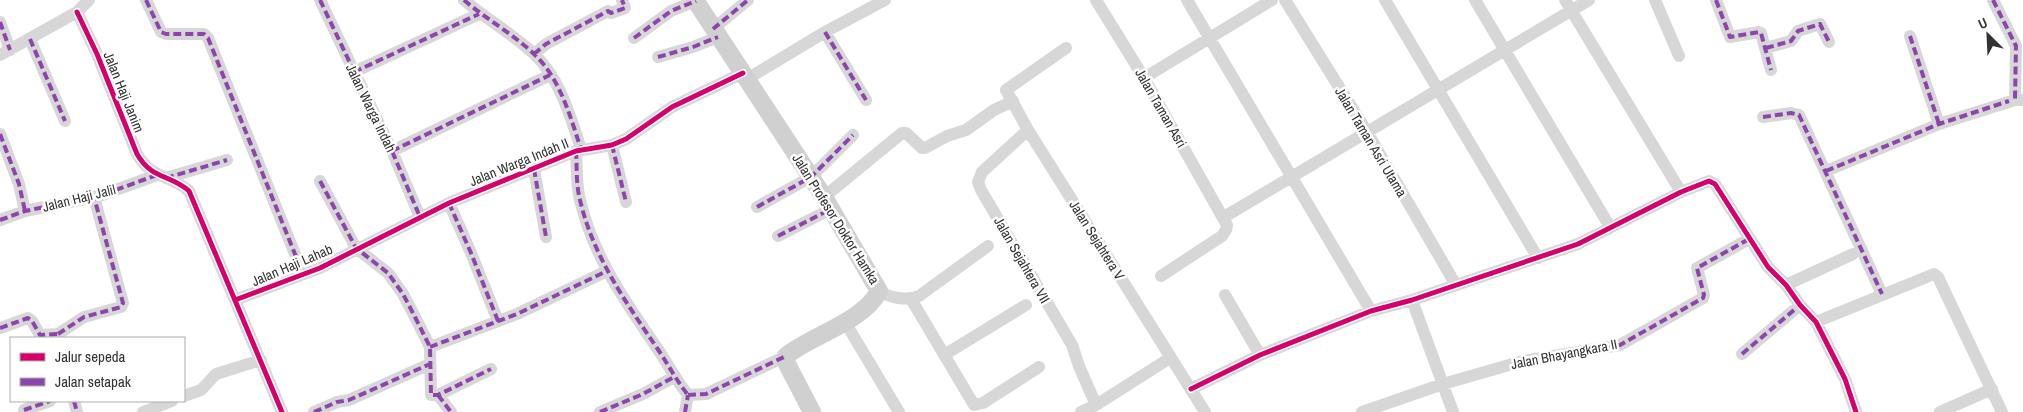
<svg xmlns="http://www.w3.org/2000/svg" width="2023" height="412" font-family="'Archivo Narrow',sans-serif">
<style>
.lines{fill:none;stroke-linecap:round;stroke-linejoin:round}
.street{stroke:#d7d7d7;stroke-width:12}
.secondary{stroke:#d0d0d0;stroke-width:18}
.quiet{stroke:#8e44ad;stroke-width:4;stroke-dasharray:8 4;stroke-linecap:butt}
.cycleway-casing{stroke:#fff;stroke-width:8}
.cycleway{stroke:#d6006c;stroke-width:5}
.labels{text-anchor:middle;stroke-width:5;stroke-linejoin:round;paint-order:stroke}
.street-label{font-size:14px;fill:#333;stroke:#fff}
</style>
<rect width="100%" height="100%" fill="#fff"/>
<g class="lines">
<path class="street" d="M 146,0 L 161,32 L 166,34 L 204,34 L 208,38 L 303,274
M 320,0 L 392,151 L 420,217
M 464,0 C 486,19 513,34 534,54 C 560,78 570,116 581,149
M 1096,0 L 1144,78 L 1227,225 L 1226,230 L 1222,236 L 1161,276
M 1187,0 L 1371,311
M 1285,0 L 1367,132 L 1456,285
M 1385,0 L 1538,258
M 1475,0 L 1610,227
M 1565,0 L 1681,192
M 1655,0 L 1679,56
M 1716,0 L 1730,37 L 1759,32 L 1761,33 L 1771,70
M 1993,0 L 2016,46 L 2015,100
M 77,12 L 97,54 L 137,154 C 152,180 170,174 189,191 L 282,412
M 0,22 L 10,50
M 713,29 L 748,0
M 825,32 L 866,100
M 1910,36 L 1939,124
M 634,38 L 671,11 L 696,1
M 30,39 L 65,121
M 1066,48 L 1006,90 L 1028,130 L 1205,412
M 1766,48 L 1791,41 L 1798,31 L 1820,24 L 1829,42
M 534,54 L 546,44 L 608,11 L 611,13 L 625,8 L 622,0
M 0,55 L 77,12 L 89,0
M 658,57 L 693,47 L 718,37
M 354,72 L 479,14
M 1144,78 L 1272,0
M 747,79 L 825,32 L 885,0
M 1763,117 L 1791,113 L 1799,115 L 1882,294
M 1028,130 L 982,172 L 978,182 L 981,190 L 1072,345 L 1079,366 L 1096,405
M 0,134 L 19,184 L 25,211
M 612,145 L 626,202
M 392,151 L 550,75
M 576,151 C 577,167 576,185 580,200 C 593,256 625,301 657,348 C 668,364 676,380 688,395
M 534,169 L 546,237
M 1826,171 L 1939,124 L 2015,100 L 2023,100
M 166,178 L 227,160
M 320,181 L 356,248 L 388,273 L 403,294 L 416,319 L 430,347 L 431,395 L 438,395 L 491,369
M 824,197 L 902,133 L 906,133 L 922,148 L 925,148 L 947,136 L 966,130 L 994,110 L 1013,101
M 449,203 L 471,253 L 498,321
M 757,207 L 811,177 L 853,135
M 1224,217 L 1589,0
M 0,220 L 25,211 L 99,196 L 157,175
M 778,236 L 831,209
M 1786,285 L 1853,254
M 879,291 C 890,298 907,301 919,296 L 988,246
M 1225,295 L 1260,355
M 911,299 L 974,405 L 983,403 L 1039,367
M 235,300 L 320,268 L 449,203 L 576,151 L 612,145 L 626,139 L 672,107 L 743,73
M 1412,300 L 1453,412
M 845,322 L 899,412
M 1816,322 L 1934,274 L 1938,277 L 2002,412
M 0,328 L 28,318 L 32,321 L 40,335 L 58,334
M 58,334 L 84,317 L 121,307 L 123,303 L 94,197
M 430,347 L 517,314 L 607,271
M 1742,354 L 1800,305
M 944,355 L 1026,305
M 1191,389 L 1260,355 L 1371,311 L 1412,300 L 1578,244 L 1681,192 L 1709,181 L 1715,184 L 1768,267 L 1786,285 L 1800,305 L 1816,322 L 1845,379 L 1856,412
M 438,395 L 451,412
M 688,395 L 706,394 L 786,356
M 184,396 L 201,390 L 216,374 L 261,360
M 74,401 L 77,412
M 24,410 L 50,401
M 143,412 L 172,401
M 314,412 L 337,402 L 349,400 L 430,364
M 600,412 L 643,394 L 674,377
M 685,412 L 688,395
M 1081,412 L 1096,405 L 1170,358
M 1362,412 L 1443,384 L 1523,361 L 1620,345 L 1703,298 L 1704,295 L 1697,268 L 1749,239
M 1940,412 L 1992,389"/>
<path class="secondary" d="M 695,0 L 824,197 L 879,291 C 863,322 812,335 786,356 L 787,364 L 812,412"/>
<path class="quiet" d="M 146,0 L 161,32 L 166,34 L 204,34 L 208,38 L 303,274
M 320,0 L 392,151 L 420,217
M 464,0 C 486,19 513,34 534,54 C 560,78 570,116 581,149
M 1716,0 L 1730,37 L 1759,32 L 1761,33 L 1771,70
M 1993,0 L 2016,46 L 2015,100
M 0,22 L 10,50
M 713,29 L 748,0
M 825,32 L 866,100
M 1910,36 L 1939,124
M 634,38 L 671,11 L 696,1
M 30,39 L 65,121
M 1766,48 L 1791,41 L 1798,31 L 1820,24 L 1829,42
M 534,54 L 546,44 L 608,11 L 611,13 L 625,8 L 622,0
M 658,57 L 693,47 L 718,37
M 354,72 L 479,14
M 1763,117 L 1791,113 L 1799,115 L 1882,294
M 0,134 L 19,184 L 25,211
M 612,145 L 626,202
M 392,151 L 550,75
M 576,151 C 577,167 576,185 580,200 C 593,256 625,301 657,348 C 668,364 676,380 688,395
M 534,169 L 546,237
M 1826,171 L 1939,124 L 2009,101
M 166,178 L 227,160
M 320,181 L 356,248 L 388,273 L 403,294 L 416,319 L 430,347 L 431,395 L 438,395 L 491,369
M 449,203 L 471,253 L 498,321
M 757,207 L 811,177 L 853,135
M 0,220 L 25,211 L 99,196 L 157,175
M 778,236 L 831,209
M 0,328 L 28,318 L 32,321 L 40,335 L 58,334
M 58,334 L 84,317 L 121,307 L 123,303 L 94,197
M 430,347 L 517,314 L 607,271
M 1606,348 L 1620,345 L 1703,298 L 1704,295 L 1697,268 L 1749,239 L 1746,235
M 1742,354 L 1800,305
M 438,395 L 451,412
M 688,395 L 706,394 L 786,356
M 74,401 L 77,412
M 24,410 L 50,401
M 314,412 L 337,402 L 349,400 L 430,364
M 600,412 L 643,394 L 674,377
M 685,412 L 688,395"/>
<g class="cycleway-casing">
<path id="cycleway" d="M 77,12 L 97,54 L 137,154 C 152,180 170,174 189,191 L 282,412
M 235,300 L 320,268 L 449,203 L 576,151 L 612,145 L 626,139 L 672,107 L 743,73
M 1191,389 L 1260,355 L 1371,311 L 1412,300 L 1578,244 L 1681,192 L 1709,181 L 1715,184 L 1768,267 L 1786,285 L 1800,305 L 1816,322 L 1845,379 L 1856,412"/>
</g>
<use href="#cycleway" class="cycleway"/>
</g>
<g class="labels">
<g class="street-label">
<text transform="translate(124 92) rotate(68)" y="5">Jalan Haji Janim</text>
<text transform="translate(371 108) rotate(64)" y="5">Jalan Warga Indah</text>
<text transform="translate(1161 108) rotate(60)" y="5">Jalan Taman Asri</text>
<text transform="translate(1371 142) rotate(59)" y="5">Jalan Taman Asri Utama</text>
<text transform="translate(519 162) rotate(-22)" y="5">Jalan Warga Indah II</text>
<text transform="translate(79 198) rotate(-14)" y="5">Jalan Haji Jalil</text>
<text transform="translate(836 219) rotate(58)" y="5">Jalan Profesor Doktor Hamka</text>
<text transform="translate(1097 240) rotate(58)" y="5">Jalan Sejahtera V</text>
<text transform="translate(1022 260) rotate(60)" y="5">Jalan Sejahtera VII</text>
<text transform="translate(292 265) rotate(-23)" y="5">Jalan Haji Lahab</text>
<text transform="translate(1564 354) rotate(-11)" y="5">Jalan Bhayangkara II</text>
</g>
</g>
<rect x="10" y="337" width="175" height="65" fill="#ffffff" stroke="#adadad"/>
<rect x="20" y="353" width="25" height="8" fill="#d6006c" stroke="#adadad"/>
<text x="55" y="362" font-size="15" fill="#333333">Jalur sepeda</text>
<rect x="20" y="378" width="25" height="8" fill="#8e44ad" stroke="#adadad"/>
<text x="55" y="387" font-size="15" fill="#333333">Jalan setapak</text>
<g transform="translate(1988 35) rotate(336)" stroke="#ffffff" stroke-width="4" paint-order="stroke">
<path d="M0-4L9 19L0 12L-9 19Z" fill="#333333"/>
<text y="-8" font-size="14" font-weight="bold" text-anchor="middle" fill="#333333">U</text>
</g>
</svg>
